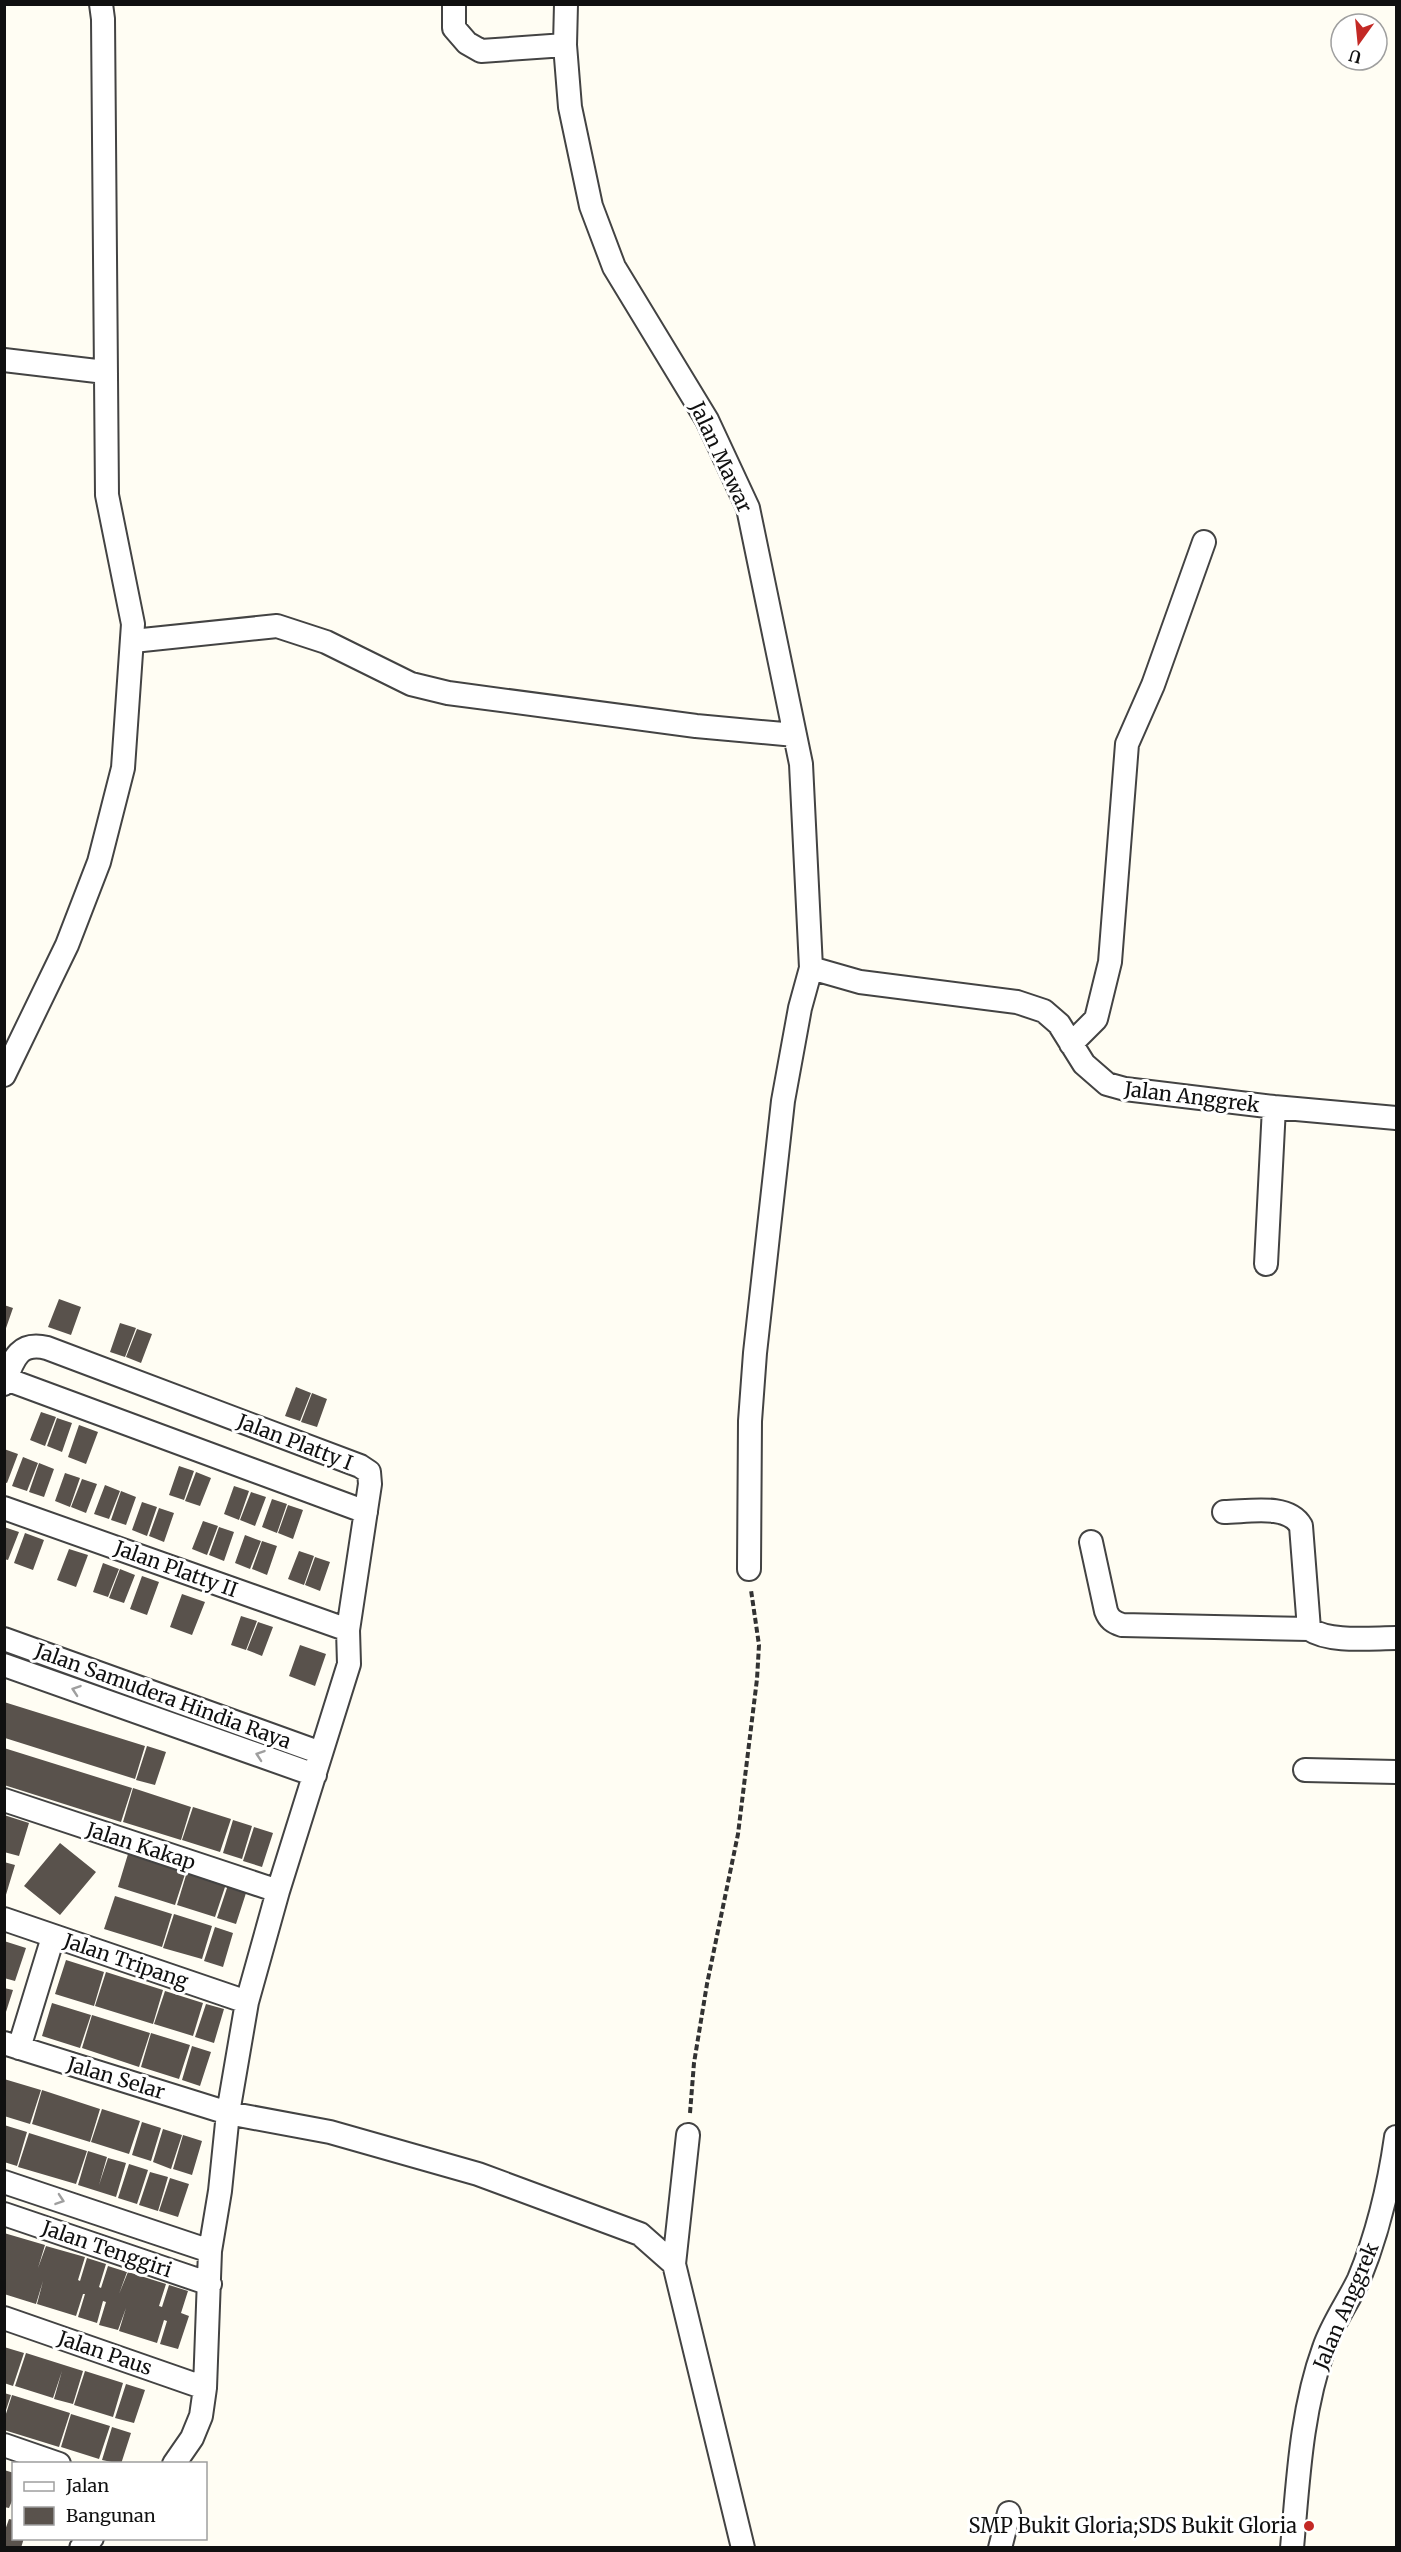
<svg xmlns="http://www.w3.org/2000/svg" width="1401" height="2552" font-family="Merriweather,serif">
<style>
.building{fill:#59524c}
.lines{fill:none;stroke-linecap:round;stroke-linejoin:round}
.minor-casing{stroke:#434343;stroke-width:26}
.path{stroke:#323232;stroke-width:4;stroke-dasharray:6 3;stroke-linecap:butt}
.minor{stroke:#fff;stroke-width:22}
.oneway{stroke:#9f9f9f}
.poi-dot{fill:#c32925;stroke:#fff;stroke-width:2}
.labels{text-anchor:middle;stroke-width:6;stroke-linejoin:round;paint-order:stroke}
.street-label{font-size:20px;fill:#101010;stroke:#fff}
.poi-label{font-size:20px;fill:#101010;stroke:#fff;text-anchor:end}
</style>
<rect width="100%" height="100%" fill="#fffdf3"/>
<path class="building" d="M 59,1299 L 81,1307 L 71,1335 L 48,1327 Z
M 4,1305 L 13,1308 L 5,1331 L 4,1331 Z
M 120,1323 L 136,1328 L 125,1357 L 110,1352 Z
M 137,1329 L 152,1334 L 141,1363 L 126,1357 Z
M 296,1387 L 311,1393 L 300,1421 L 285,1416 Z
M 312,1393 L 327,1399 L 317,1427 L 301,1422 Z
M 41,1412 L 56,1417 L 45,1446 L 30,1440 Z
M 57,1418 L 72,1423 L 62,1452 L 47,1446 Z
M 79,1425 L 98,1432 L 86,1464 L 68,1457 Z
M 4,1449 L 18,1454 L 7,1483 L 4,1482 Z
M 23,1457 L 38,1463 L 27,1491 L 12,1486 Z
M 39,1463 L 54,1469 L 44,1497 L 29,1492 Z
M 179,1466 L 194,1471 L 184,1500 L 169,1495 Z
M 196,1472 L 211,1478 L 200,1506 L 185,1501 Z
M 65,1473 L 80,1478 L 70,1507 L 55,1501 Z
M 82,1479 L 97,1484 L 86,1513 L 71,1507 Z
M 105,1485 L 120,1491 L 109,1519 L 94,1514 Z
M 234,1486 L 249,1491 L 239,1520 L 224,1514 Z
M 121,1491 L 136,1497 L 126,1525 L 111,1520 Z
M 251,1492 L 266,1497 L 255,1526 L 240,1520 Z
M 272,1499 L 287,1504 L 277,1533 L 262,1527 Z
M 142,1502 L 157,1507 L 147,1536 L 132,1530 Z
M 288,1505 L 303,1510 L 293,1539 L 278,1533 Z
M 159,1508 L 174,1513 L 164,1542 L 149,1536 Z
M 203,1521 L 218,1526 L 207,1555 L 192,1549 Z
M 4,1527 L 19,1532 L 8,1560 L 4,1559 Z
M 219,1527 L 234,1532 L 224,1561 L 209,1555 Z
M 25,1533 L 44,1540 L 33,1570 L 14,1563 Z
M 245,1535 L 261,1541 L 250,1569 L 235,1563 Z
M 262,1541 L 277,1546 L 267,1575 L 252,1569 Z
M 69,1549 L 88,1555 L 76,1587 L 57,1580 Z
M 299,1551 L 314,1556 L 304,1585 L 288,1579 Z
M 315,1557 L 330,1562 L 320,1591 L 305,1585 Z
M 103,1563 L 119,1569 L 108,1597 L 93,1592 Z
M 120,1569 L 135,1575 L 124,1603 L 109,1598 Z
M 142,1576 L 159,1582 L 147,1615 L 130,1609 Z
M 182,1594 L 205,1602 L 192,1635 L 170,1627 Z
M 241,1616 L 257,1621 L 246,1650 L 231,1645 Z
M 258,1622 L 273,1627 L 262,1656 L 247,1650 Z
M 300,1645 L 326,1654 L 315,1686 L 289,1676 Z
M 4,1702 L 145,1746 L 135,1779 L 5,1738 Z
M 147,1746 L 166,1752 L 155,1785 L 136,1780 Z
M 4,1748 L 132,1788 L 121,1822 L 4,1785 Z
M 133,1788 L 191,1807 L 181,1840 L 123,1822 Z
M 193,1807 L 231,1819 L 220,1852 L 182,1840 Z
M 4,1815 L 29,1823 L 19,1856 L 4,1852 Z
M 233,1820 L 252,1826 L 242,1859 L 223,1853 Z
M 254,1827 L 273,1833 L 262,1867 L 243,1861 Z
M 60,1843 L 96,1872 L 60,1915 L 24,1886 Z
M 128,1854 L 186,1871 L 175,1905 L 118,1887 Z
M 4,1862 L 15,1865 L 5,1898 L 4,1898 Z
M 187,1872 L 226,1884 L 215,1917 L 177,1905 Z
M 228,1885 L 247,1890 L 236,1924 L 217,1918 Z
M 115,1896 L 172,1914 L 162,1947 L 104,1929 Z
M 174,1914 L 212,1926 L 202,1959 L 163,1948 Z
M 215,1927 L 233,1933 L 223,1967 L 204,1961 Z
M 4,1941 L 26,1948 L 15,1981 L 4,1978 Z
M 66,1960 L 104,1972 L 94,2006 L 55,1994 Z
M 106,1972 L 163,1990 L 153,2024 L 95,2006 Z
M 4,1988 L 13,1990 L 5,2015 L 4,2015 Z
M 165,1991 L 203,2003 L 193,2036 L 154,2024 Z
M 52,2003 L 91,2015 L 80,2048 L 42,2036 Z
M 206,2004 L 224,2009 L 214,2043 L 195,2037 Z
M 92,2015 L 150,2033 L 139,2067 L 82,2048 Z
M 151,2033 L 190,2045 L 179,2079 L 141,2067 Z
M 192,2046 L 211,2052 L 200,2086 L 182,2080 Z
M 4,2079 L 41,2090 L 30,2124 L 4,2116 Z
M 42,2090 L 100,2109 L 90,2142 L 32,2124 Z
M 102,2109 L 140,2121 L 129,2154 L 91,2142 Z
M 142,2122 L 161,2128 L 151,2161 L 132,2155 Z
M 4,2125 L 27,2132 L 17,2166 L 4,2162 Z
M 163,2129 L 182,2135 L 171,2169 L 153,2162 Z
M 29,2133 L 87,2151 L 76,2184 L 18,2167 Z
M 183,2135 L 202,2141 L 192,2175 L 173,2169 Z
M 88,2151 L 107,2157 L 99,2185 L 108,2158 L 126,2163 L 116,2197 L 78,2185 Z
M 129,2164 L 148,2170 L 137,2204 L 118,2198 Z
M 150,2172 L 168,2177 L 158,2211 L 139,2205 Z
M 170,2178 L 189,2184 L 178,2217 L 159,2211 Z
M 4,2233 L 45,2245 L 38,2268 L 46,2246 L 85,2257 L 78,2280 L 80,2281 L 87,2258 L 106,2264 L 99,2287 L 101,2288 L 108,2266 L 127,2272 L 119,2294 L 128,2272 L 166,2284 L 159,2306 L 162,2307 L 169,2285 L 188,2291 L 181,2313 L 189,2316 L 178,2349 L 160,2344 L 167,2321 L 164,2320 L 157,2343 L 119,2331 L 126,2308 L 118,2330 L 99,2325 L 106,2302 L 103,2301 L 97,2323 L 78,2317 L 85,2294 L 83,2294 L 76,2316 L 37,2304 L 43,2281 L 36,2304 L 4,2294 Z
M 4,2347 L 24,2353 L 13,2386 L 4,2383 Z
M 26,2353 L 83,2371 L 73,2404 L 54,2399 L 62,2371 L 53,2398 L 15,2386 Z
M 85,2371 L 123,2383 L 113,2417 L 74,2405 Z
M 126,2384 L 145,2390 L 134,2423 L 115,2418 Z
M 4,2393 L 11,2395 L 5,2413 L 4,2413 Z
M 12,2395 L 70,2413 L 59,2447 L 4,2430 L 4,2420 Z
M 71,2414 L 110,2426 L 99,2459 L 61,2447 Z
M 112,2427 L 131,2433 L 121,2464 L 102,2460 Z
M 4,2470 L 14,2473 L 14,2496 L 9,2508 L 4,2507 Z
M 9,2519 L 14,2520 L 14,2538 L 24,2538 L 21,2548 L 4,2548 L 4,2533 Z"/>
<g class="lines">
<g class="minor-casing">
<path id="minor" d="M 454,4 L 454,28 L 467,43 L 481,51 L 565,45
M 566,4 L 565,45 L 570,107 L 591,206 L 614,267 L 707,420 L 748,508 L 801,764 L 811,968 L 800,1008 L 783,1101 L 755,1353 L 750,1421 L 749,1569
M 4,360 L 105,372
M 133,641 L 277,626 L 326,642 L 411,684 L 448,693 L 696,726 L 795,735
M 811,968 L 860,982 L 1017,1002 L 1044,1011 L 1059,1024 L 1084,1064 L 1107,1084 L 1125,1089 L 1274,1107 L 1396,1118
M 1071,1044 L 1096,1019 L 1110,962 L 1127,744 L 1153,685 L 1204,542
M 4,1075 L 67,945 L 99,862 L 123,768 L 133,624 L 107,495 L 103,19 L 101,4
M 1266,1264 L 1274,1107
M 6,1379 L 366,1512
M 4,1384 C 13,1360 18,1341 47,1348 L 360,1466 L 369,1472 L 370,1484 L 348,1630 L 349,1664 L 278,1891 L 247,2002 L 228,2113 L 220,2191 L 210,2251 L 205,2388 L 201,2416 L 192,2438 L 174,2464
M 4,1508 L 348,1630
M 1224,1512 C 1247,1512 1288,1503 1301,1526 L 1309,1629 C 1330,1643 1371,1638 1396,1638
M 1091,1542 L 1106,1611 C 1109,1619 1113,1622 1122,1625 L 1309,1629
M 4,1639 L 321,1753
M 4,1665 L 315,1775
M 1305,1770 L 1396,1772
M 4,1800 L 278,1891
M 4,1919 L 247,2002
M 4,2043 L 228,2113 L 330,2132 L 478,2174 L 640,2234 L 674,2264
M 19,2048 L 53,1937
M 688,2135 L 674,2264 L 743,2548
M 4,2182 L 210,2251
M 4,2214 L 210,2284
M 4,2318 L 205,2388
M 4,2445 L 59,2464
M 81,2548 L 92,2538
M 1000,2548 L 1009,2513
M 1292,2548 C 1298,2482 1301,2411 1324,2348 C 1332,2324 1348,2302 1359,2279 C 1378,2233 1389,2186 1396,2137"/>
</g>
<path class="path" d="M 690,2113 L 694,2063 L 707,1984 L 738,1834 L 757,1679 L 759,1645 L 751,1590"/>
<use href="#minor" class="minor"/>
</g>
<defs><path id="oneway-chevron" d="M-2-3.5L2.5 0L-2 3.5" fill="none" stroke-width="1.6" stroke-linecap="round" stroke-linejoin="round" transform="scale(1.5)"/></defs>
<g class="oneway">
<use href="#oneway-chevron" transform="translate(76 1690) rotate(-161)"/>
<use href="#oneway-chevron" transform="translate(260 1755) rotate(-161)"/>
<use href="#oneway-chevron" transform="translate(60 2200) rotate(19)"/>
</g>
<circle class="poi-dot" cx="1309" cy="2526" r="6"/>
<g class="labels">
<g class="street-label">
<text transform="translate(721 457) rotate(65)" y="7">Jalan Mawar</text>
<text transform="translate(1192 1097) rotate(7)" y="7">Jalan Anggrek</text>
<text transform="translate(295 1442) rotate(21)" y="7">Jalan Platty I</text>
<text transform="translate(176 1569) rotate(20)" y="7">Jalan Platty II</text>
<text transform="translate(163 1696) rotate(20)" y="7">Jalan Samudera Hindia Raya</text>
<text transform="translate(141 1846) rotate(18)" y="7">Jalan Kakap</text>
<text transform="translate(126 1961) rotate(19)" y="7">Jalan Tripang</text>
<text transform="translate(116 2078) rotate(17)" y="7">Jalan Selar</text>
<text transform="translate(107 2249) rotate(19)" y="7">Jalan Tenggiri</text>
<text transform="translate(1346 2306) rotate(-67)" y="7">Jalan Anggrek</text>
<text transform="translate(105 2353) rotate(19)" y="7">Jalan Paus</text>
</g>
<g class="poi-label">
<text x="1297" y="2533">SMP Bukit Gloria;SDS Bukit Gloria</text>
</g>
</g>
<rect width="1401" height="2552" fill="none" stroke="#101010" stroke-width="12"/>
<rect x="12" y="2462" width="195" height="78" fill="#ffffff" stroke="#9f9f9f" stroke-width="1.5"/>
<rect x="24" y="2482" width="30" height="9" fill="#ffffff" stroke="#9f9f9f" stroke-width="1.5"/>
<text x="66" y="2492" font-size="18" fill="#101010">Jalan</text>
<rect x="24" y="2507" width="30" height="18" fill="#59524c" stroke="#9f9f9f" stroke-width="1.5"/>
<text x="66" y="2522" font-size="18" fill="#101010">Bangunan</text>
<g transform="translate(1359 42) rotate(195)"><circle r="28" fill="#ffffff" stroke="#9f9f9f" stroke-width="1.5"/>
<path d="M0-4.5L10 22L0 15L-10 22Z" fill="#c32925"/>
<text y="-9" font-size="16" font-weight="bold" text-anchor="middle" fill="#101010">U</text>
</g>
</svg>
